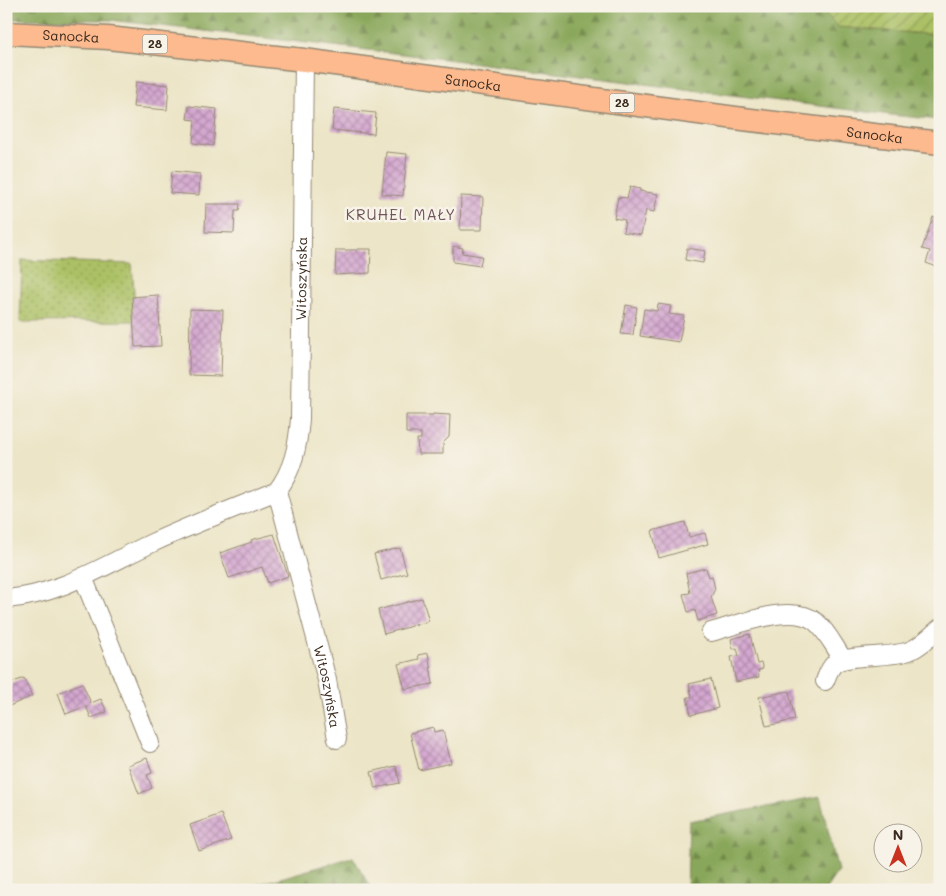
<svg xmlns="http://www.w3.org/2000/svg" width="946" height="896" font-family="Mali,sans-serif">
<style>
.grass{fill:url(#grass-dots);stroke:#747642}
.forest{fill:url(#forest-firs);stroke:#62683c}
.garden{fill:url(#garden-furrows);stroke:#747642}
.building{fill:url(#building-cross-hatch)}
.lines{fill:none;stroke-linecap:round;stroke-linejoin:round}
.minor-casing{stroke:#948872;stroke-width:20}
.major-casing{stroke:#948872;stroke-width:25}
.minor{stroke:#fff;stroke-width:18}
.major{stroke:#fcba8e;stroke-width:22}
.labels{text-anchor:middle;stroke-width:5;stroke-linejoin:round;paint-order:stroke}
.shield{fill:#f7f3e8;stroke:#73665b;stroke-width:1}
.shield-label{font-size:12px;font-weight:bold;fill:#3b2a1e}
.street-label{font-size:14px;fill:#3b2a1e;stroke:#f7f3e8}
.neighbourhood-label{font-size:15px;letter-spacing:1px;fill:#71565c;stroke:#f7f3e8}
</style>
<defs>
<pattern id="grass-dots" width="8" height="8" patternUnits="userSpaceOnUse" patternTransform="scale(1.25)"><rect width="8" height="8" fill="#acc165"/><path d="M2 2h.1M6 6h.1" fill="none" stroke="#8d9d53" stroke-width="1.8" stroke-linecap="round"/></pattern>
<pattern id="forest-firs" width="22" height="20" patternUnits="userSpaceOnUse" patternTransform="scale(1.25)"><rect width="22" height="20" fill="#89a75a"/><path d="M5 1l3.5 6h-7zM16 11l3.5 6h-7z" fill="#71884a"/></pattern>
<pattern id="garden-furrows" width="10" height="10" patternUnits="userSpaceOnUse" patternTransform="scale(1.25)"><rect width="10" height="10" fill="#acc165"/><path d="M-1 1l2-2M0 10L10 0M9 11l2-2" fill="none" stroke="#8d9d53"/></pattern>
<pattern id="building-cross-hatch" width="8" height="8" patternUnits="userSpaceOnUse" patternTransform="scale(1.25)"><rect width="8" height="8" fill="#d4a7d0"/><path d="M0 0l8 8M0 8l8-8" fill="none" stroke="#ad88a8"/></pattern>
</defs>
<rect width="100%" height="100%" fill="#f7f3e8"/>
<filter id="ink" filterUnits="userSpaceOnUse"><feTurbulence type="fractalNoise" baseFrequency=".02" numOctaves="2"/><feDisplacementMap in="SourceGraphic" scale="10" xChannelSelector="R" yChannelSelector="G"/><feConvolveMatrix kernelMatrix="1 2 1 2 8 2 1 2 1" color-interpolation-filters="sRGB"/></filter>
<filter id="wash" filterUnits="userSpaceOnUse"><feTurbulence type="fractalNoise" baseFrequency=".0096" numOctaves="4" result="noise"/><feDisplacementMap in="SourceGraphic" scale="20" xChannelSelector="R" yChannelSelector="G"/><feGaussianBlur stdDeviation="1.12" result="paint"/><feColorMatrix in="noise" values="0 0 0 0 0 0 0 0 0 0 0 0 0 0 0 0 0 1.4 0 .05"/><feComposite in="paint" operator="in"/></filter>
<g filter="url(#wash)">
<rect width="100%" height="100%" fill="#ece5c7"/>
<path class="grass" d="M 22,260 L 132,264 L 136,321 L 20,322 Z"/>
<path class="forest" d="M 6,6 L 819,6 L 839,27 L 940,35 L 940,120 L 891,115 L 445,59 L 110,20 L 6,19 Z
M 820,797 L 838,871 L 825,890 L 687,890 L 689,821 Z
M 353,857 L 372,890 L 239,890 Z"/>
<path class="garden" d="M 819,6 L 940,6 L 940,35 L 838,27 Z"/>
<g id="blocks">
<path class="building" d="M 136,82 L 169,85 L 167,110 L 133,107 Z
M 189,106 L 217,109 L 213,146 L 193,143 L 195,120 L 187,119 Z
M 334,109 L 376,113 L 374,134 L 332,130 Z
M 386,152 L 407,154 L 403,196 L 382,194 Z
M 172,171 L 200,174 L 199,195 L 170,193 Z
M 630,187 L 640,189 L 640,191 L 658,194 L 654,212 L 646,210 L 641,235 L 623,232 L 625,220 L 614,218 L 618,197 L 627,198 Z
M 461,196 L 483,197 L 482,230 L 460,230 Z
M 206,204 L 240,204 L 239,211 L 235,211 L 234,233 L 205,232 Z
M 933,217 L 940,220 L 940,268 L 926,263 L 930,251 L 922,249 Z
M 453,246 L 463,248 L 462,253 L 482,256 L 480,266 L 453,262 Z
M 687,248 L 705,251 L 703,263 L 685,260 Z
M 358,249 L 371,249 L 370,273 L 335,275 L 336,250 L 357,250 Z
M 158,295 L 161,346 L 135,347 L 132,297 Z
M 658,304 L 671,306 L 669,314 L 684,316 L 679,342 L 640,336 L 644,309 L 657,311 Z
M 626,305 L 637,307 L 633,335 L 621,334 Z
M 190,309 L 223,310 L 221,376 L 189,375 Z
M 433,414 L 450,415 L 449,437 L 443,443 L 443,454 L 418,454 L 417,439 L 421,439 L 421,433 L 406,433 L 406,415 L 433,415 Z
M 685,522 L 689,537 L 705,533 L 708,544 L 659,558 L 652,531 Z
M 274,534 L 288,576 L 268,583 L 262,567 L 229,578 L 220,553 L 252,542 L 251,540 Z
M 400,548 L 407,573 L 381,580 L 374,554 Z
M 706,568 L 709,577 L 712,576 L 715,589 L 711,597 L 717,615 L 698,621 L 695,610 L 688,612 L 683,594 L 690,593 L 686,573 Z
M 422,598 L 429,621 L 384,634 L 378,610 Z
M 750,634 L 757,664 L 761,663 L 763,669 L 758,670 L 759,677 L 736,682 L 731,657 L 739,656 L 737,648 L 733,649 L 731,639 Z
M 428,653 L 433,684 L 405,689 L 398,664 L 419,659 L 418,655 Z
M 24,678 L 32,696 L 7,707 L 6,689 L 12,686 L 11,683 Z
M 711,679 L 718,708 L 691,715 L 687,697 L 692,697 L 689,684 Z
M 82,683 L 91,703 L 101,699 L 107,712 L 91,718 L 86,706 L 66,714 L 58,693 Z
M 789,691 L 795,720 L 766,726 L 759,697 Z
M 433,727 L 434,732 L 443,730 L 451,763 L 419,770 L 410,733 Z
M 147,758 L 152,773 L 147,775 L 152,788 L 139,794 L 128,765 Z
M 396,766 L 400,783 L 375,788 L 371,772 Z
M 221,814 L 231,840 L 199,851 L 190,825 Z"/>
</g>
</g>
<g filter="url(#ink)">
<use href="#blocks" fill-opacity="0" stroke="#948872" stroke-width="1"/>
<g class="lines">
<g class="minor-casing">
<g id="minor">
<path id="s1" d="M 277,491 L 327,680 L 337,739"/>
<path d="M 83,577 L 150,743"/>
<path id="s2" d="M 6,599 C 59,595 105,565 152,543 C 193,524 235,508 277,491 C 293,470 298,446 300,419 L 304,60"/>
<path d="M 711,632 C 738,625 792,602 816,622 C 827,631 835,648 843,659"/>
<path d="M 825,681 C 827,676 829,669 834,664 C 845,654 891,658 909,651 C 920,647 931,636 940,628"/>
</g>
</g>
<g class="major-casing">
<g id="major">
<path id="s3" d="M 6,33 L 108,38 L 304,60 L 743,119 L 940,143"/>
</g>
</g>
<use href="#minor" class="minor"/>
<use href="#major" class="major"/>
</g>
</g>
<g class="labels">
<g class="shield">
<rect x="142.5" y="34.5" width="25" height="19" rx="4"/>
<rect x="609.5" y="93.5" width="25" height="19" rx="4"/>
</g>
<g class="shield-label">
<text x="155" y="48">28</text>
<text x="622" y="107">28</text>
</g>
<g class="street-label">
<text dy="5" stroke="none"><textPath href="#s3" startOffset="65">Sanocka</textPath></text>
<text dy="5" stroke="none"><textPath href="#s3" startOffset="470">Sanocka</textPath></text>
<text dy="5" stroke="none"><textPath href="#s3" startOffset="875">Sanocka</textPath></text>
<text dy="5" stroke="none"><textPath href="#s2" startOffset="510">Witoszyńska</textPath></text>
<text dy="5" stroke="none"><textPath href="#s1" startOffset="202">Witoszyńska</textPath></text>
</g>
<g class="neighbourhood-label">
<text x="401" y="220">KRUHEL MAŁY</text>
</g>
</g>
<rect width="946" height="896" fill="none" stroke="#f7f3e8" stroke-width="25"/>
<g transform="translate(898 848)"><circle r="24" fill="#f7f3e8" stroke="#aca397"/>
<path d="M0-4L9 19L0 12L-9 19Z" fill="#c8321e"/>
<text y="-8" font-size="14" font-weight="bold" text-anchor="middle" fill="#3b2a1e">N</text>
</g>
</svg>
